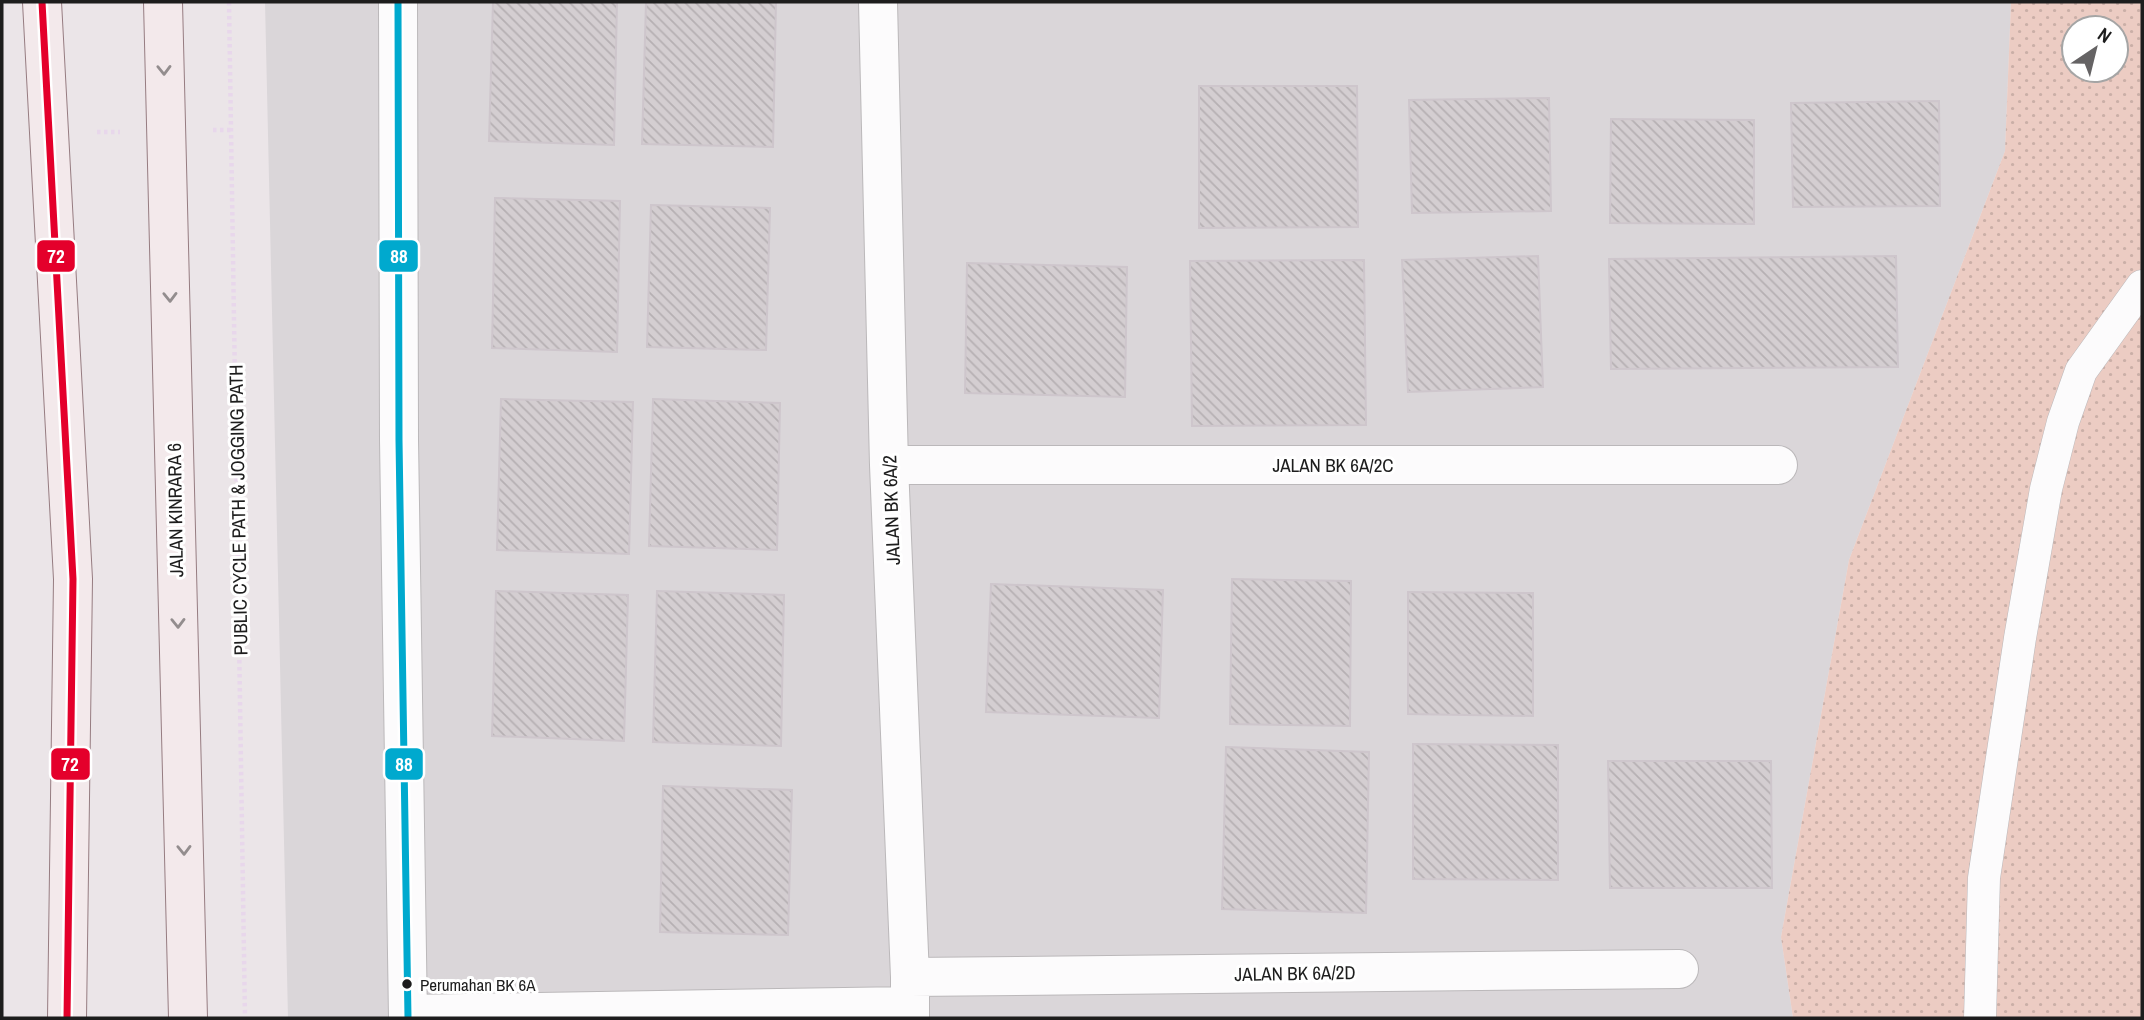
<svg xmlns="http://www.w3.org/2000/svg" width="2144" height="1020" font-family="'Archivo Narrow',sans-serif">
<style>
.residential{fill:#dad6d9}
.grass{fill:url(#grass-dots);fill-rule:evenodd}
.building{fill:url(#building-back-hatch);stroke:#cec6cc;stroke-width:2}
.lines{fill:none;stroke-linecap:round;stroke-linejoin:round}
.lane-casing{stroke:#bbb8ba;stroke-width:33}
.street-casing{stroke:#bbb8ba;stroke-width:40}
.secondary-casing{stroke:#967c81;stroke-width:40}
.path{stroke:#e8d7eb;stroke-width:4.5;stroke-dasharray:3.5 3.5;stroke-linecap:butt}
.lane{stroke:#fcfbfc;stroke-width:32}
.street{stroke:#fcfbfc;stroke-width:38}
.secondary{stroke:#f3e9eb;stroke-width:38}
.bus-1-casing{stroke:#fff;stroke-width:12}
.bus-2-casing{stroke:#fff;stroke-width:12}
.bus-1{stroke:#e4002b;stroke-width:7}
.bus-2{stroke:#00a9ce;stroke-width:7}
.oneway{stroke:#938d8e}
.bus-dot{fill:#1d1d1d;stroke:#fff;stroke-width:2.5}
.labels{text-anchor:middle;stroke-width:6;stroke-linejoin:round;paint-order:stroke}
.bus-label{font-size:17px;fill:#1d1d1d;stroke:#fff;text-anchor:start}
.street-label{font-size:19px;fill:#1d1d1d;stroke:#fff}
.line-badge{stroke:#fff;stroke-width:2.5}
.badge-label{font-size:19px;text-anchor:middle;font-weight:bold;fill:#fff}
</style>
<defs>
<pattern id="grass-dots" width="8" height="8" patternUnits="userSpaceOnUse" patternTransform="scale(1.75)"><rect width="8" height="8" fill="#ecccc3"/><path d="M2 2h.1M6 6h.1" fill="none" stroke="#caafa7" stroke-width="1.8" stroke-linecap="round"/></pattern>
<pattern id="building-back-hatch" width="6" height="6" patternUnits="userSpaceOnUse" patternTransform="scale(1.75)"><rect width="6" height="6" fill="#d4ced1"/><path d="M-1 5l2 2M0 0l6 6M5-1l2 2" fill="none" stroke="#b6b0b3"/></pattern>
</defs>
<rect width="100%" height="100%" fill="#ebe5e8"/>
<path class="residential" d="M 265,2 L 2011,2 L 2005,151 L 1849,560 L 1781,937 L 1793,1018 L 288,1018 Z"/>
<path class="grass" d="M 2011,2 L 2142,2 L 2142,1018 L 1793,1018 L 1781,937 L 1849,560 L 2005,151 ZM 2074,28 L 2116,28 L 2116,70 L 2074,70 Z"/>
<path class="building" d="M 493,2 L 617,2 L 614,145 L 489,141 Z
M 646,2 L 776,2 L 773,147 L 642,144 Z
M 1199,86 L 1357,86 L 1358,227 L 1199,228 Z
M 1549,98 L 1551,211 L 1412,213 L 1409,100 Z
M 1939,101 L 1940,206 L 1793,207 L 1791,103 Z
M 1611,119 L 1754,120 L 1754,224 L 1610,223 Z
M 495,198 L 620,201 L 617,352 L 492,348 Z
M 651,205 L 770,208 L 766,350 L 647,347 Z
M 1538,256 L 1543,387 L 1408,392 L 1402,260 Z
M 1896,256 L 1898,367 L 1611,369 L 1609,259 Z
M 1364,260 L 1366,425 L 1192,426 L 1190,261 Z
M 967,263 L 1127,267 L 1125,397 L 965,393 Z
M 501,399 L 633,402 L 629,554 L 497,550 Z
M 653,399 L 780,403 L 777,550 L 649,546 Z
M 1232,579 L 1351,581 L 1350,726 L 1230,724 Z
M 991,584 L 1163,590 L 1159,718 L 986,712 Z
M 496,591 L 628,595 L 624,741 L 492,736 Z
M 657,591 L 784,595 L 781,746 L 653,742 Z
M 1408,592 L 1533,593 L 1533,716 L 1408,714 Z
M 1413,744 L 1558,745 L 1558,880 L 1413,879 Z
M 1226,747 L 1369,752 L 1366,913 L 1222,909 Z
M 1608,761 L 1771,761 L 1772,888 L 1610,888 Z
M 663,786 L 792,790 L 788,935 L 660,932 Z"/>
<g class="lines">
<g class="lane-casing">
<path id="lane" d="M 1980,1018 L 1984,878 L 2020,638 L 2046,489 L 2063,422 L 2081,371 L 2142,286"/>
</g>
<g class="street-casing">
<path id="street" d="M 398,2 L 399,440 L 408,1018
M 878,2 L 889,465 L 910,977 L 910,1018
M 889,465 L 1778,465
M 910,977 L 1679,969
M 408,1014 L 910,1006"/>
</g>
<g class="secondary-casing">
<path id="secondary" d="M 42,2 L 73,579 L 67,1018
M 163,2 L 188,1018"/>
</g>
<path class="path" d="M 229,2 L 245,1018
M 213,130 L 231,130
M 97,132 L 120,132"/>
<use href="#lane" class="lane"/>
<use href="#street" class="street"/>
<use href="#secondary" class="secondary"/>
<g class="bus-1-casing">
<path id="bus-1" d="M 42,2 L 73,579 L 67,1018"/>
</g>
<g class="bus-2-casing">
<path id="bus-2" d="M 398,2 L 399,440 L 408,1018"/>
</g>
<use href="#bus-1" class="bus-1"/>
<use href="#bus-2" class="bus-2"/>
</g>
<defs><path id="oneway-chevron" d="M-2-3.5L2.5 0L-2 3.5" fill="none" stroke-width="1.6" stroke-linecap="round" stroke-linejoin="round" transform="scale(1.75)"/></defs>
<g class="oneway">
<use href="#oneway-chevron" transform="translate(164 70) rotate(89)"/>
<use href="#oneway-chevron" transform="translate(170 297) rotate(89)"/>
<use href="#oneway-chevron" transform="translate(178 623) rotate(89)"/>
<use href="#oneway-chevron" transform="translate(184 850) rotate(89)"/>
</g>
<circle class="bus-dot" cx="407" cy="984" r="6"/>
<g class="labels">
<g class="bus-label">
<text x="420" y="991">Perumahan BK 6A</text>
</g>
<g class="street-label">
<text x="1333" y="472">JALAN BK 6A/2C</text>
<text transform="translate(175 510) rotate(-91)" y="7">JALAN KINRARA 6</text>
<text transform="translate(238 510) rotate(-91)" y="7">PUBLIC CYCLE PATH &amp; JOGGING PATH</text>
<text transform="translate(891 510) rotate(-92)" y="7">JALAN BK 6A/2</text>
<text transform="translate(1295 973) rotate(-1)" y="7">JALAN BK 6A/2D</text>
</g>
</g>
<g class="line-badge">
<rect x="36" y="239" width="40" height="34" rx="7" fill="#e4002b"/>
<rect x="378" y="239" width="41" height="34" rx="7" fill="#00a9ce"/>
<rect x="50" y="747" width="41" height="34" rx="7" fill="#e4002b"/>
<rect x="384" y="747" width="40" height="34" rx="7" fill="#00a9ce"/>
</g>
<g class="badge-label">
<text x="56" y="263">72</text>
<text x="399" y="263">88</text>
<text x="70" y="771">72</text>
<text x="404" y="771">88</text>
</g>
<rect width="2144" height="1020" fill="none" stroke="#1d1d1d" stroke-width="7"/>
<g transform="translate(2095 49) rotate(35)"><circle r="33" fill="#ffffff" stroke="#a5a5a5" stroke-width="2"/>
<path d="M0-5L12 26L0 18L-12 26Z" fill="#656364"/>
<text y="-10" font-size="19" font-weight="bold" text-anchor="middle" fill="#1d1d1d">N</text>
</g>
</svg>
